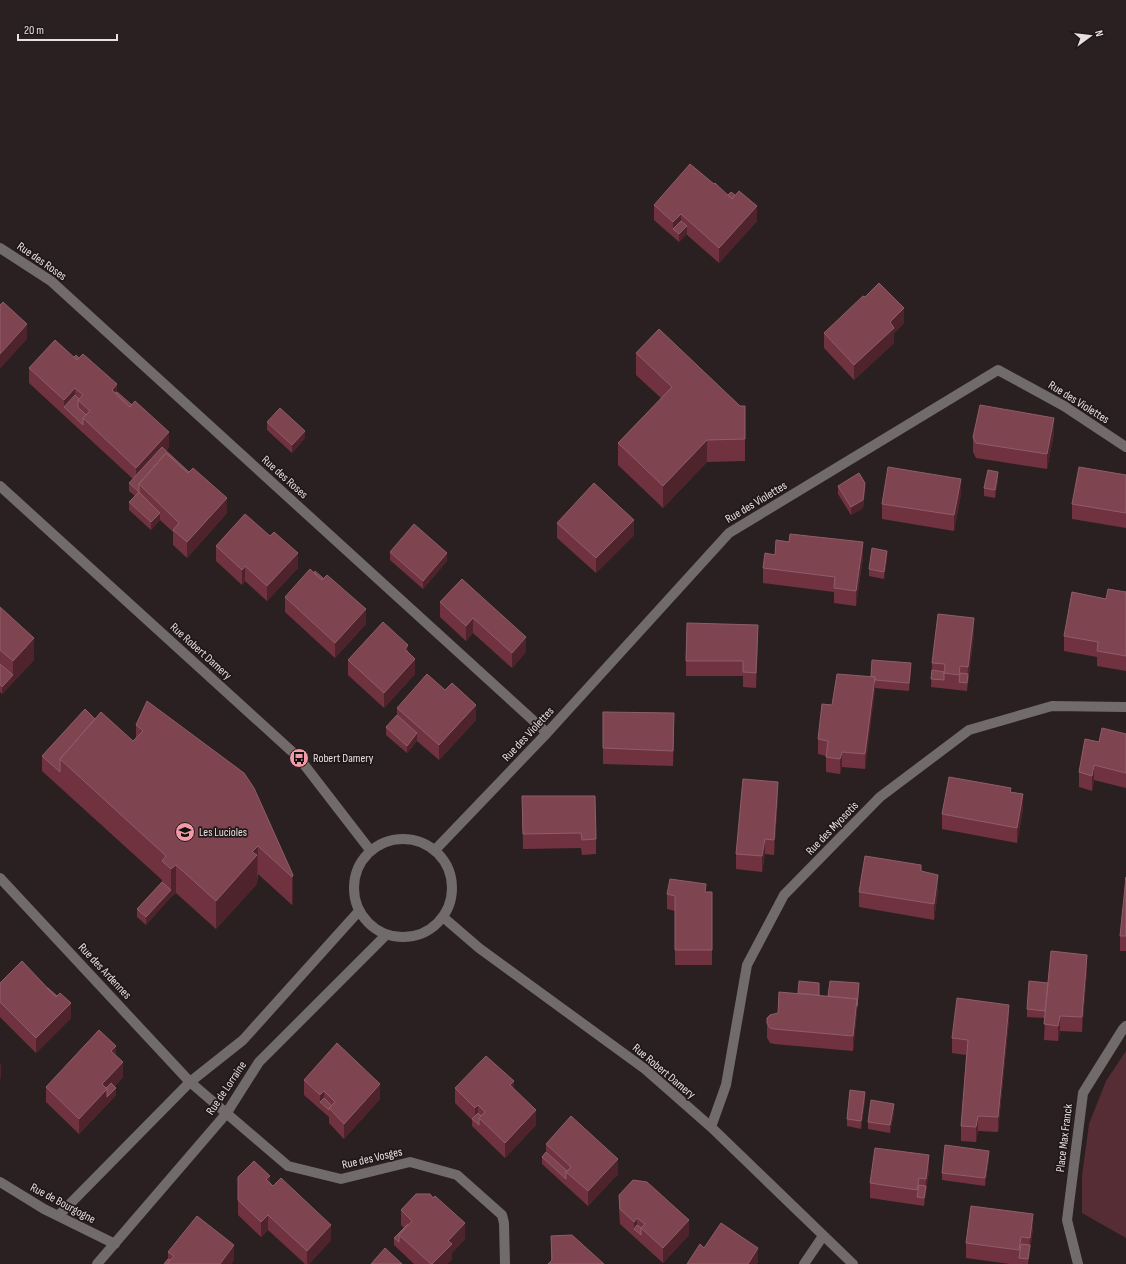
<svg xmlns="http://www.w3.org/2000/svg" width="1126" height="1264" font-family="'Sofia Sans Condensed',sans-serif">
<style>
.green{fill:#572d35}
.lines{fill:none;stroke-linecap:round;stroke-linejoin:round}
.minor{stroke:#716b6c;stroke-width:10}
.wall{fill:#713240}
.shaded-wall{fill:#4f232c}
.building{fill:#7e4551;stroke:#8e5d68}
.labels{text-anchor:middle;stroke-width:3.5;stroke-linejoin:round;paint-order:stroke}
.street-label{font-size:12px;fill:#e7e0e0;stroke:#201718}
.poi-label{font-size:12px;fill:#e7e0e0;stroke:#201718;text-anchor:start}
</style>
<rect width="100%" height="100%" fill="#2a2021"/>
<path class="green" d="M 1126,1051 L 1126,1238 L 1082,1213 L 1082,1176 L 1089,1124 L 1106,1081 Z"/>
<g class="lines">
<path class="minor" d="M 0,248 L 51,281 L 547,733
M 0,486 L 299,758 L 370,850
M354 888a49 49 0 1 1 98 0a49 49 0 1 1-98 0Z
M 435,850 L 547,733 L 729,533 L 998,370 L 1064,406 L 1126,447
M 0,878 L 190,1082 L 288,1166 L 341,1179 L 410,1162 L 457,1175 L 502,1215 L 504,1223 L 505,1264
M 443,917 L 479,948 L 645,1069 L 711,1127 L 853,1264
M 711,1127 L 726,1085 L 747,965 L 784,895 L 880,797 L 969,730 L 1052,706 L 1126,707
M 0,1182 L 44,1209 L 115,1244
M 58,1216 L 190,1082 L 243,1040 L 359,911
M 97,1264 L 226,1114 L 259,1062 L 386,935
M 804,1264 L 823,1236
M 1078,1264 L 1067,1220 L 1083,1093 L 1123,1029 L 1126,1026"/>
</g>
<path class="wall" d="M 654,205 L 757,221 L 719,263 L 686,234 L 679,242 L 654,220 Z
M 904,323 L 894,333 L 894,343 L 854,380 L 824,348 L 824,333 Z
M 636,353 L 740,406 L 745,406 L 745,461 L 707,462 L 663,508 L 618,465 L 618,443 L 661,398 L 636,375 Z
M 74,357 L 117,392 L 169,447 L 166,451 L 227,513 L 187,558 L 173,545 L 173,532 L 160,520 L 151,530 L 129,510 L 129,502 L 135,496 L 129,491 L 129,483 L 133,479 L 29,383 L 29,368 Z
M 267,422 L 305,438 L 292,453 L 267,430 Z
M 1054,433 L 1047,469 L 976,458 L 973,452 L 973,437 Z
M 1126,475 L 1126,528 L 1072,519 L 1072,504 Z
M 998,480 L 995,498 L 984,496 L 984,488 Z
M 838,486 L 865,490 L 863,508 L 851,515 L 838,494 Z
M 961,494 L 954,531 L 882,519 L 882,504 Z
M 557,523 L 634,535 L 596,573 L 557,538 Z
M 216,546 L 298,568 L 267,601 L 245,581 L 242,585 L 216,561 Z
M 390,552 L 447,561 L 423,589 L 390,560 Z
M 775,555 L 863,557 L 856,606 L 834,603 L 834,592 L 763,583 L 763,568 Z
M 887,558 L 884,579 L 869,576 L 869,569 Z
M 462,579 L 526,652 L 512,668 L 473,633 L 466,641 L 440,617 L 440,602 Z
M 1126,592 L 1126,671 L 1097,666 L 1097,657 L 1064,651 L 1064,636 L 1106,599 Z
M 285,597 L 366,624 L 335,658 L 285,612 Z
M 0,607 L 34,660 L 2,694 L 0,692 Z
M 974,633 L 967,691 L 931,687 L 932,663 Z
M 758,640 L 756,688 L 743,687 L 743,676 L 686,676 L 686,661 Z
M 408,652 L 415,674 L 384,708 L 348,675 L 348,660 Z
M 911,671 L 909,691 L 875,688 L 865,769 L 842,767 L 840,774 L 826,772 L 826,756 L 818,754 L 818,739 L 832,705 L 871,676 Z
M 397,708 L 476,720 L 439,760 L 417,741 L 407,753 L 386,735 L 386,727 L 397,715 Z
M 603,712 L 674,729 L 673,766 L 603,764 Z
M 95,719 L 133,741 L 136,737 L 136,725 L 293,875 L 293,903 L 292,905 L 258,874 L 257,884 L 216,929 L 176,893 L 171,897 L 146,925 L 137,917 L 137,909 L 162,882 L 162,880 L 42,771 L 42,756 Z
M 1126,734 L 1126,788 L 1094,780 L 1092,791 L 1079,787 L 1079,772 L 1099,742 Z
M 1011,792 L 1023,809 L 1017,843 L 942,829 L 942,814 Z
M 522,796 L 596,839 L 596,854 L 582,855 L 581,848 L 523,849 Z
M 778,797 L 774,855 L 765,854 L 762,872 L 736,869 L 736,854 Z
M 921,871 L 938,890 L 934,920 L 859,907 L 859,892 Z
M 1126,877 L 1126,951 L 1120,951 L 1120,936 Z
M 706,892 L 712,892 L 712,965 L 675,965 L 675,911 L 667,909 L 667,894 Z
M 1087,970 L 1082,1032 L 1060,1031 L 1058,1041 L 1044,1040 L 1045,1018 L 1027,1017 L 1027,1009 L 1048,983 Z
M 0,983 L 47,988 L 57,996 L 71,1018 L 36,1053 L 0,1017 Z
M 859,991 L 853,1051 L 774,1044 L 770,1043 L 767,1038 L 767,1018 L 819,995 L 828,996 Z
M 1009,1020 L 998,1132 L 978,1131 L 976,1142 L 961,1141 L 961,1126 L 966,1055 L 952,1053 L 952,1038 Z
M 116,1055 L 123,1077 L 115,1086 L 116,1095 L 79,1134 L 46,1102 L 46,1087 Z
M 304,1080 L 380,1099 L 344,1139 L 329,1123 L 329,1117 L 304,1095 Z
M 455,1088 L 514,1089 L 536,1125 L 505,1158 L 472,1126 L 472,1120 L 455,1103 Z
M 865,1100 L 861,1129 L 847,1126 L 847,1119 Z
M 894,1112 L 890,1133 L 868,1129 L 868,1122 Z
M 546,1144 L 618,1174 L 588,1206 L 542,1164 L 542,1157 L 546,1152 Z
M 989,1158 L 985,1186 L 942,1180 L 942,1173 Z
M 929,1170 L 924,1206 L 870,1198 L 870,1183 Z
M 238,1177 L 270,1183 L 331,1240 L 309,1264 L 305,1264 L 268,1230 L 261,1237 L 238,1215 Z
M 619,1195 L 689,1235 L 663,1263 L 620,1224 L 619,1210 Z
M 401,1210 L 465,1239 L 452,1253 L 452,1259 L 447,1264 L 414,1264 L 394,1245 L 394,1238 L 404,1228 L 401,1225 Z
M 1033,1229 L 1028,1264 L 1010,1264 L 966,1258 L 966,1243 Z
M 551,1236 L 604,1264 L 551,1261 Z
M 168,1252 L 234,1260 L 164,1264 L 168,1259 Z"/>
<path class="shaded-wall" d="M 757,206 L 757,221 L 719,263 L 719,248 Z
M 681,214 L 681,229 L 673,229 L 673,237 L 673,222 Z
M 687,226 L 687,234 L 679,242 L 679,234 Z
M 904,308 L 904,323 L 894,333 L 894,343 L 854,380 L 854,365 L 890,322 Z
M 27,324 L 27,339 L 0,369 L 0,354 Z
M 117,384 L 117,399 L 112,390 Z
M 75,388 L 75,403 L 64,407 L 64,400 Z
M 1054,418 L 1054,433 L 1047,469 L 1047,454 Z
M 305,431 L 305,438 L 292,453 L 292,445 Z
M 169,432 L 169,447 L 136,483 L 136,468 Z
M 707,440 L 707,462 L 663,508 L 663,486 Z
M 998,472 L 998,480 L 995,498 L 995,490 Z
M 961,479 L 961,494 L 954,531 L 954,515 Z
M 865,483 L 863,508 L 851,515 L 851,507 Z
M 227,498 L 227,513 L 187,558 L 187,542 Z
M 160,513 L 160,520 L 151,530 L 151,522 Z
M 634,520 L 634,535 L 596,573 L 596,558 Z
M 863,542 L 863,557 L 856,606 L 856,591 Z
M 887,551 L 887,558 L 884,579 L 884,572 Z
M 298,553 L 298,568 L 267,601 L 267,586 Z
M 447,553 L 447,561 L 423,589 L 423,581 Z
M 245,566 L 245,581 L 242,585 L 242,570 Z
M 366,609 L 366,624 L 335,658 L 335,643 Z
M 473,618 L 473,633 L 466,641 L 466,626 Z
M 974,618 L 974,633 L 967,691 L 968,667 Z
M 758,625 L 758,640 L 756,688 L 756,673 Z
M 526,637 L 526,652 L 512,668 L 512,653 Z
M 34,638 L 34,660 L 2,694 L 2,687 L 13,675 L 13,661 Z
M 408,645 L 408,660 L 405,649 Z
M 415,659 L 415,674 L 384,708 L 384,693 Z
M 911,663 L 911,671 L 909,691 L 909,683 Z
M 875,677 L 875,692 L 865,769 L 865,754 Z
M 476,705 L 476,720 L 439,760 L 439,745 Z
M 417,733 L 417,741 L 407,753 L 407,746 Z
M 842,752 L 842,767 L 840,774 L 840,759 Z
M 1094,765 L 1094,780 L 1092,791 L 1092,776 Z
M 778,782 L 778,797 L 774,855 L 774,840 Z
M 1023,794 L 1023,809 L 1017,843 L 1017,828 Z
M 765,839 L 765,854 L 762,872 L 762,856 Z
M 258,846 L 257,884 L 216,929 L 216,901 L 252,852 Z
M 176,865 L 176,893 L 171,897 L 146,925 L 146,917 L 171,890 L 171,869 Z
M 293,875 L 293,903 L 292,905 L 292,877 Z
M 938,875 L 938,890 L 934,920 L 934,904 Z
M 1087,955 L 1087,970 L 1082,1032 L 1082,1017 Z
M 859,983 L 859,991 L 853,1051 L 853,1036 L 857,999 Z
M 71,1003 L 71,1018 L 36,1053 L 36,1038 Z
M 1009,1005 L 1009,1020 L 998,1132 L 998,1117 Z
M 1060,1016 L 1060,1031 L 1058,1041 L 1058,1026 Z
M 116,1046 L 116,1061 L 111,1051 Z
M 123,1062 L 123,1077 L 107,1094 L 107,1104 L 79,1134 L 79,1119 L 102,1084 Z
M 1,1063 L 1,1078 L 0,1080 L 0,1064 Z
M 514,1081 L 514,1097 L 510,1085 Z
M 380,1084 L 380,1099 L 344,1139 L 344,1124 Z
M 116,1088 L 116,1095 L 107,1104 L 107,1097 Z
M 324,1091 L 324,1105 L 320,1102 L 320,1110 L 320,1095 Z
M 865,1092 L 865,1100 L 861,1129 L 861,1121 Z
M 894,1104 L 894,1112 L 890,1133 L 890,1125 Z
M 478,1105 L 478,1120 L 475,1122 L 475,1108 Z
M 536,1110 L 536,1125 L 505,1158 L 505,1143 Z
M 978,1116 L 978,1131 L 976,1142 L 976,1127 Z
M 989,1151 L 989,1158 L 985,1186 L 985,1178 Z
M 929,1155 L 929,1170 L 924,1206 L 926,1179 Z
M 618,1159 L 618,1174 L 588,1206 L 588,1191 Z
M 270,1176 L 270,1191 L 266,1179 Z
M 1033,1214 L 1033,1229 L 1028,1264 L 1030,1238 Z
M 268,1215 L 268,1230 L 261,1237 L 261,1222 Z
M 637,1218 L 637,1232 L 634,1229 L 634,1222 Z
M 689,1220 L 689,1235 L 663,1263 L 663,1248 Z
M 465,1223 L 465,1239 L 452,1253 L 452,1259 L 447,1264 L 432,1264 L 448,1241 Z
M 331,1225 L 331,1240 L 309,1264 L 307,1264 L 307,1251 Z
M 234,1245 L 234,1260 L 232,1264 L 220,1264 Z
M 758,1248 L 758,1263 L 757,1264 L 748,1264 Z"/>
<path class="building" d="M 690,164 L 714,184 L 715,183 L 732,199 L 739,191 L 757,206 L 719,248 L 681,214 L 673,222 L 654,205 Z
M 731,192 L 735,195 L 732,199 L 728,195 Z
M 681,221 L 687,226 L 679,234 L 673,229 Z
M 879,283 L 904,308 L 890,322 L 894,328 L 854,365 L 824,333 L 863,296 L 865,297 Z
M 3,302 L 27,324 L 0,354 L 0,305 Z
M 659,329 L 740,406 L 745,406 L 745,439 L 707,440 L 663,486 L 618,443 L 672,387 L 636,353 Z
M 55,340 L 77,360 L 83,354 L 117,384 L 112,390 L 130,407 L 135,401 L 169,432 L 136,468 L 83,418 L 90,411 L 78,400 L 83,395 L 75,388 L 64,400 L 29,368 Z
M 76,355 L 79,358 L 77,360 L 74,357 Z
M 117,392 L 132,405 L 130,407 L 115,393 Z
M 75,395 L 79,399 L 78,400 L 78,407 L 86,415 L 83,418 L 83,425 L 64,407 Z
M 980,405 L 1054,418 L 1047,454 L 976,443 L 973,437 Z
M 280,408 L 305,431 L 292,445 L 267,422 Z
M 162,447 L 189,472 L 188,473 L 166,453 L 139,484 L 139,492 L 129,483 Z
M 166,453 L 188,473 L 193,468 L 227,498 L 187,542 L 173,530 L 179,523 L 139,484 Z
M 888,467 L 961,479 L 954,515 L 882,504 Z
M 1079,467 L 1126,475 L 1126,513 L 1072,504 Z
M 988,470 L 998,472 L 995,490 L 984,488 Z
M 859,473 L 865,483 L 863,500 L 851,507 L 838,486 Z
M 594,483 L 634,520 L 596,558 L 557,523 Z
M 139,492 L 160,513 L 151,522 L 129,502 Z
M 245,514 L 270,536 L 274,532 L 298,553 L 267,586 L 245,566 L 242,570 L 216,546 Z
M 414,524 L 447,553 L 423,581 L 390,552 Z
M 790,534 L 863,542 L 856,591 L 834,588 L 835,577 L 763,568 L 765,553 L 775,555 L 776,540 L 789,542 Z
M 872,548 L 887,551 L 884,572 L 869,569 Z
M 310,569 L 322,580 L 327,575 L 366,609 L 335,643 L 285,597 Z
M 315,571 L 323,578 L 322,580 L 314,573 Z
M 462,579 L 526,637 L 512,653 L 473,618 L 466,626 L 440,602 Z
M 1108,589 L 1126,592 L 1126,656 L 1097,651 L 1098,642 L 1064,636 L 1072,592 L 1106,599 Z
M 0,607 L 34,638 L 13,661 L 0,650 Z
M 938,614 L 974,618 L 968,667 L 960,666 L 959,675 L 944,673 L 945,664 L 932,663 Z
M 383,622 L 408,645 L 405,649 L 415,659 L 384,693 L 348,660 Z
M 687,623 L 758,625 L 756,673 L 743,672 L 743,661 L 686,661 Z
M 872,660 L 911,663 L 909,683 L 875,680 L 875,677 L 871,676 Z
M 0,664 L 13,675 L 2,687 L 0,684 Z
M 932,670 L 944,672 L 944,680 L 931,679 Z
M 960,673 L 968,674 L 967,683 L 959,682 Z
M 427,674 L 445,690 L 452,683 L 476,705 L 439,745 L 397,708 Z
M 837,674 L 875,677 L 865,754 L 842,752 L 840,759 L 826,757 L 828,741 L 818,739 L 822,704 L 832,705 Z
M 147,701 L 244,773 L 254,788 L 293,875 L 292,877 L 258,846 L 252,852 L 257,855 L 216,901 L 176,865 L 171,869 L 162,861 L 166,856 L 60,759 L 101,712 L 133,741 L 143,731 L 136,725 Z
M 85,709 L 95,719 L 60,759 L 60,772 L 42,756 Z
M 603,712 L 674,713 L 673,751 L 603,748 Z
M 397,715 L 417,733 L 407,746 L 386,727 Z
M 1102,728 L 1126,734 L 1126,773 L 1094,765 L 1092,776 L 1079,772 L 1085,739 L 1099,742 Z
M 949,777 L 1011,788 L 1010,792 L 1023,794 L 1017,828 L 942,814 Z
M 743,779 L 778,782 L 774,840 L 765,839 L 762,856 L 736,854 Z
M 522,796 L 595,796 L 596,839 L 582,840 L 581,833 L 523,834 Z
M 865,856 L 921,865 L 921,871 L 938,875 L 934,904 L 859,892 Z
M 1126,877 L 1126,936 L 1120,936 Z
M 670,879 L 706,884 L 705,892 L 712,892 L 712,950 L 675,950 L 675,896 L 667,894 Z
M 162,882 L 171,890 L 146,917 L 137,909 Z
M 1051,951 L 1087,955 L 1082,1017 L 1060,1016 L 1058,1026 L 1044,1024 Z
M 22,961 L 56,997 L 60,993 L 71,1003 L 36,1038 L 0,1002 L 0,983 Z
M 799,981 L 819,983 L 819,995 L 798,993 Z
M 830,981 L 859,983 L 857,1006 L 857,999 L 828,996 Z
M 1029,981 L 1048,983 L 1045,1011 L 1027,1009 Z
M 47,988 L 48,988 L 57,996 L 56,997 Z
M 779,992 L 857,999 L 853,1036 L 774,1029 L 770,1028 L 767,1023 L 767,1018 L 770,1015 L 778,1013 Z
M 957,998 L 1009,1005 L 998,1117 L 978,1116 L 976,1127 L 961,1126 L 968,1040 L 952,1038 Z
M 99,1030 L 116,1046 L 111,1051 L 123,1062 L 102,1084 L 107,1089 L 79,1119 L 46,1087 Z
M 337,1043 L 380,1084 L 344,1124 L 329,1108 L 335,1102 L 324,1091 L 320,1095 L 304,1080 Z
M 486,1056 L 514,1081 L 510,1085 L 536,1110 L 505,1143 L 479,1118 L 485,1112 L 478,1105 L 475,1108 L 455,1088 Z
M 111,1083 L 116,1088 L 107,1097 L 107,1089 L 106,1088 Z
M 850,1090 L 865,1092 L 861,1121 L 847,1119 Z
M 324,1098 L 332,1106 L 329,1108 L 329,1110 L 320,1102 Z
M 871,1100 L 894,1104 L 890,1125 L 868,1122 Z
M 478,1113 L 481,1116 L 479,1118 L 479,1125 L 472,1119 Z
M 571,1116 L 618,1159 L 588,1191 L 566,1172 L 571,1167 L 546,1144 Z
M 945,1145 L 989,1151 L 985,1178 L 942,1173 Z
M 875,1148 L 929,1155 L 926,1179 L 919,1178 L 917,1190 L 870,1183 Z
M 546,1152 L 567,1171 L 566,1172 L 566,1179 L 542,1157 Z
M 254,1161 L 270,1176 L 266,1179 L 273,1186 L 281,1178 L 331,1225 L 307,1251 L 268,1215 L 261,1222 L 238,1200 L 238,1177 Z
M 633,1180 L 647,1182 L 689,1220 L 663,1248 L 641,1228 L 645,1224 L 637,1218 L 634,1222 L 620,1209 L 619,1195 Z
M 919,1185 L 926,1186 L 924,1198 L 917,1197 Z
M 416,1194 L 430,1194 L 433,1198 L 435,1196 L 465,1223 L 448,1241 L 452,1244 L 432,1264 L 431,1264 L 399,1235 L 412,1221 L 401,1210 Z
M 971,1206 L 1033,1214 L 1030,1238 L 1021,1237 L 1019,1250 L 966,1243 Z
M 197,1216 L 234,1245 L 220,1264 L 167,1264 L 174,1256 L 168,1252 Z
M 721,1223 L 758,1248 L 748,1264 L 687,1264 L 700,1244 L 704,1248 Z
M 408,1224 L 399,1235 L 399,1242 L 394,1238 Z
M 637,1225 L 641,1228 L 641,1235 L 634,1229 Z
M 572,1235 L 604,1264 L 548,1264 L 552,1260 L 551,1236 Z
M 1021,1244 L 1030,1245 L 1028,1259 L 1019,1258 Z
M 385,1248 L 402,1264 L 371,1264 Z
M 168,1259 L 170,1260 L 167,1264 L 164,1264 Z"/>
<defs>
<g id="bus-disc" transform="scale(1)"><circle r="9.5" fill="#f39aa9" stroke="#201718"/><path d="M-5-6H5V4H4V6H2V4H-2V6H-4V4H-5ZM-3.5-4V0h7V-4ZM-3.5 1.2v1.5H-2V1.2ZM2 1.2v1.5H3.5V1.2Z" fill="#111"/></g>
<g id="school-disc" transform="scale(1)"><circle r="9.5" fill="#f39aa9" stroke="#201718"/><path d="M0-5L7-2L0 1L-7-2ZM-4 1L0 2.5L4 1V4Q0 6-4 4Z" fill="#111"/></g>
</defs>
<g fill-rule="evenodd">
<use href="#bus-disc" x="299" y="758"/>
<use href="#school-disc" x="185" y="832"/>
</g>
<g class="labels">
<g class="street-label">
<text transform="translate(42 261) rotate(35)" y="4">Rue des Roses</text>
<text transform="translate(1079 402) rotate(32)" y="4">Rue des Violettes</text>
<text transform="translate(285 477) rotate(42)" y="4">Rue des Roses</text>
<text transform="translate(756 502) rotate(-31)" y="4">Rue des Violettes</text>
<text transform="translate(201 651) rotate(42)" y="4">Rue Robert Damery</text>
<text transform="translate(528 734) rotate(-47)" y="4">Rue des Violettes</text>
<text transform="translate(832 828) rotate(-46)" y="4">Rue des Myosotis</text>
<text transform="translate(105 971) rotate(47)" y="4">Rue des Ardennes</text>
<text transform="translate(664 1071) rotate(40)" y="4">Rue Robert Damery</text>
<text transform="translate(226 1088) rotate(-56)" y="4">Rue de Lorraine</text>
<text transform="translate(1064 1138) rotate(-83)" y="4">Place Max Franck</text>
<text transform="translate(372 1158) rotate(-13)" y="4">Rue des Vosges</text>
<text transform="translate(63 1203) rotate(28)" y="4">Rue de Bourgogne</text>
</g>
<g class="poi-label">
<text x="313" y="762">Robert Damery</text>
<text x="199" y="836">Les Lucioles</text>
</g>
</g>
<g transform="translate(1090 36) rotate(75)" stroke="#201718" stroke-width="3" paint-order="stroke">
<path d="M0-3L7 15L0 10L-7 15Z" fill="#e7e0e0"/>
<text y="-6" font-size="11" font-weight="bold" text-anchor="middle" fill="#e7e0e0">N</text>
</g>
<path d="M18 34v6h99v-6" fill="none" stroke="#e7e0e0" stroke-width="2"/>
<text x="24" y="34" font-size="12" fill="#e7e0e0" stroke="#201718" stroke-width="3" paint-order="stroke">20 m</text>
</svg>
